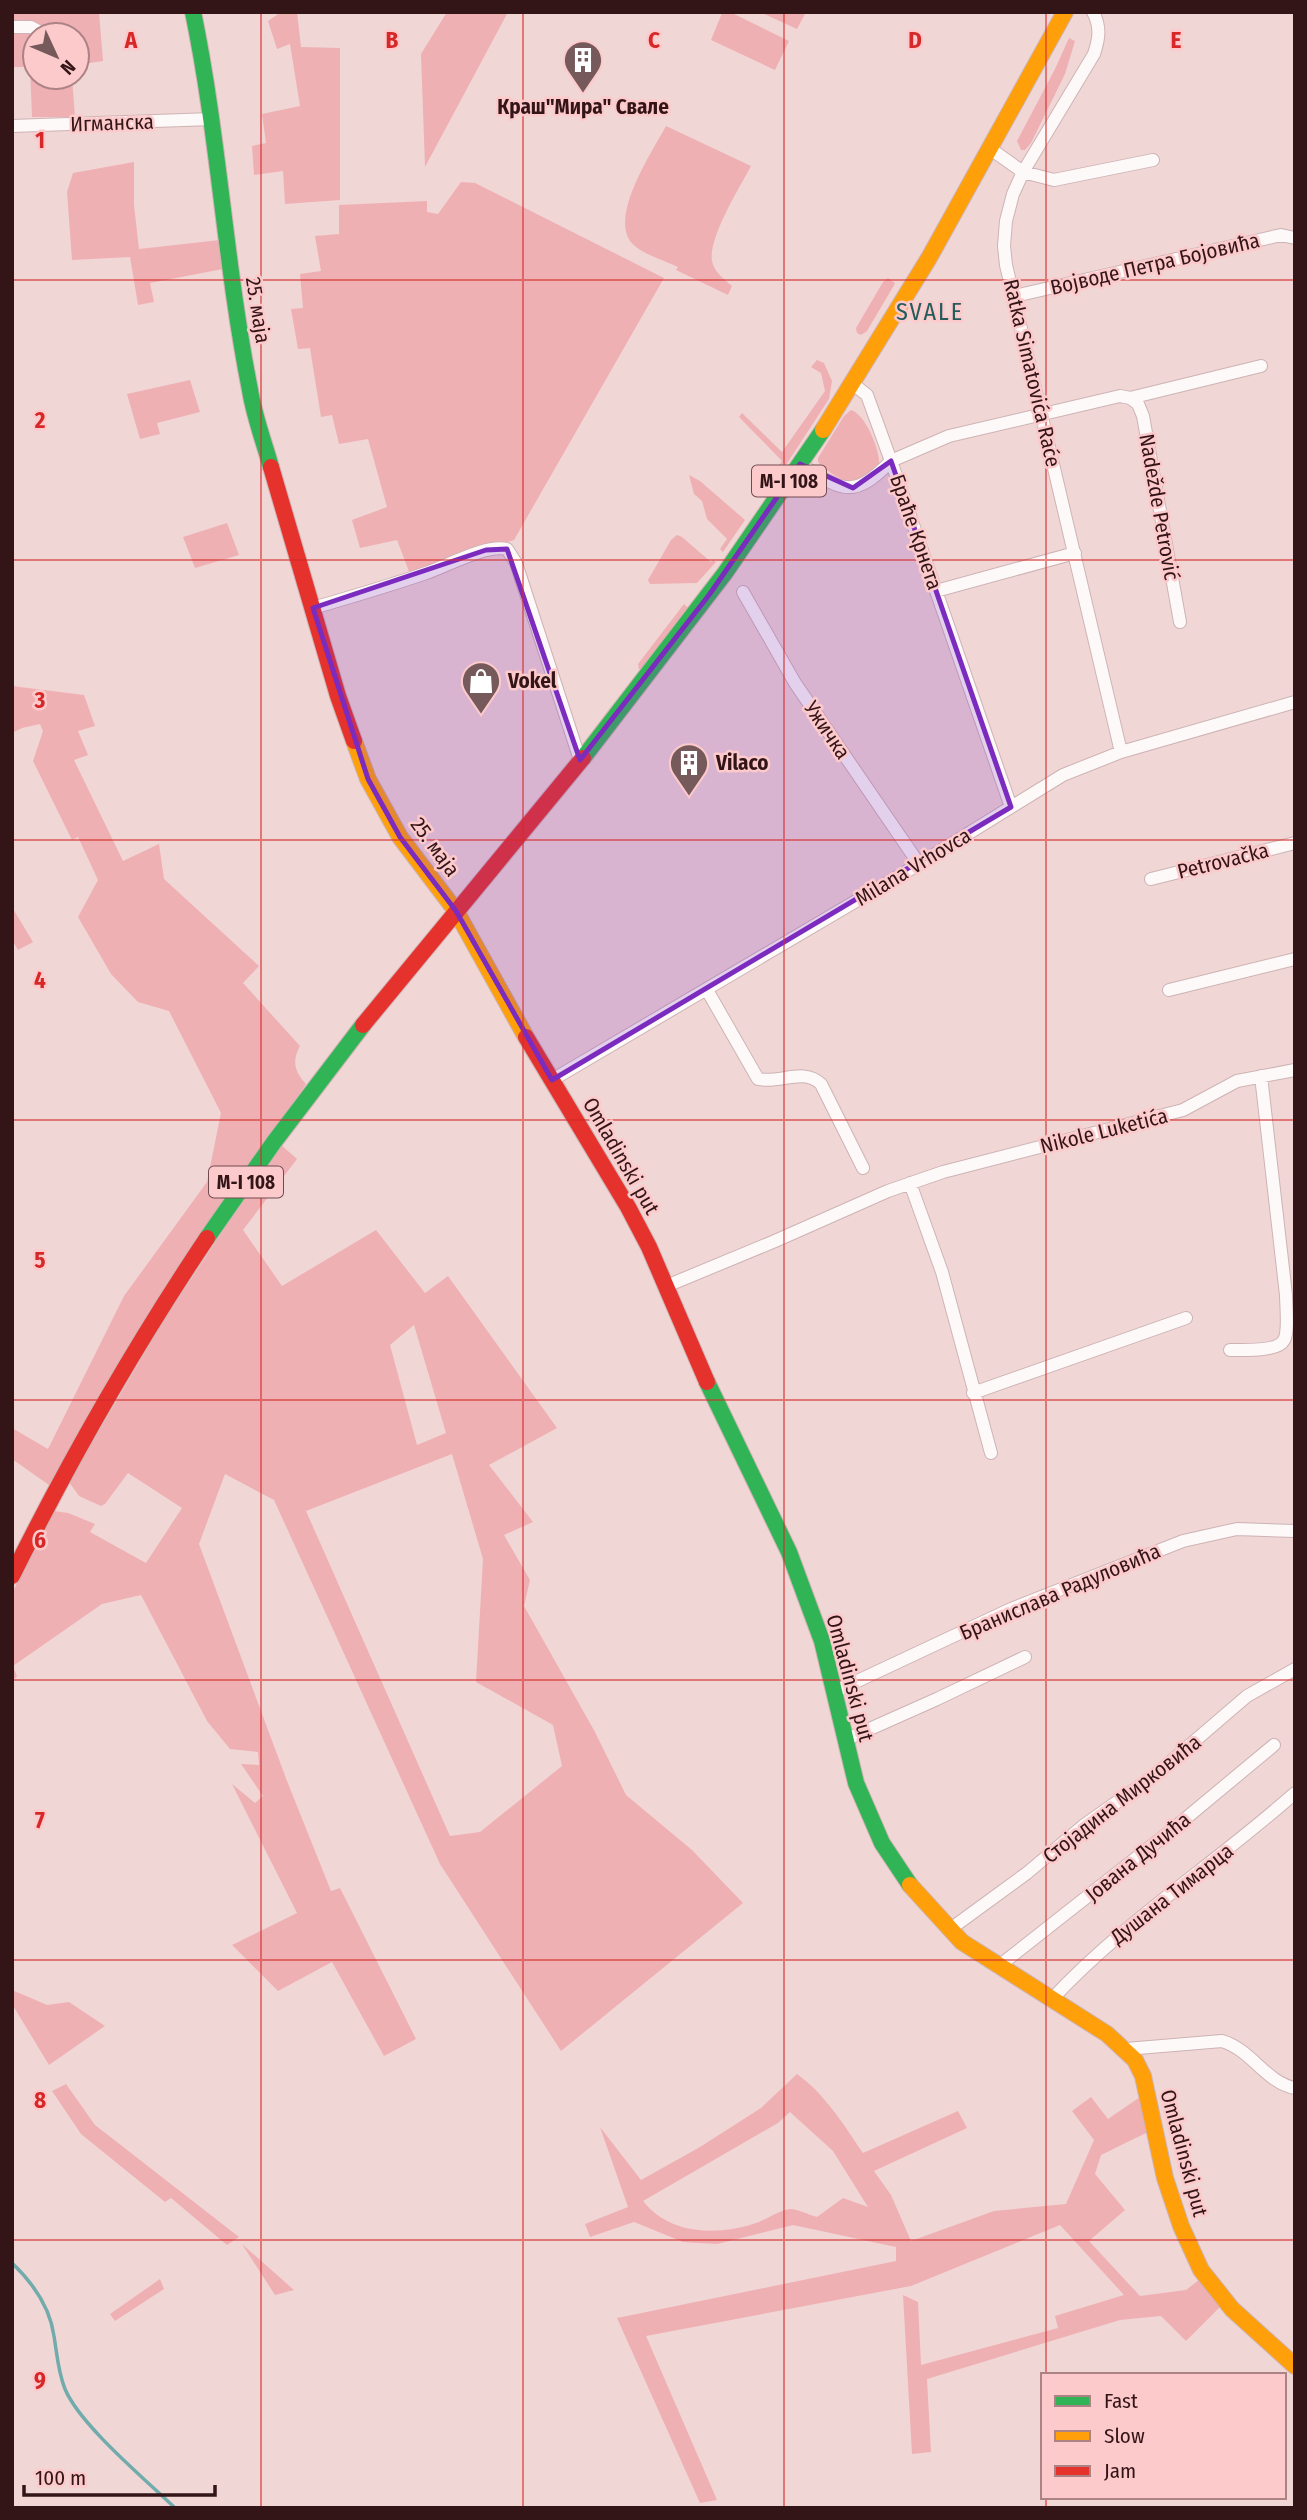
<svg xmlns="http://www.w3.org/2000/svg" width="1307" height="2520" font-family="'Fira Sans Condensed',sans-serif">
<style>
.green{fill:#efb0b4;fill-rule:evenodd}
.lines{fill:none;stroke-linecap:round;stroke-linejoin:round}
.stream{stroke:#71abab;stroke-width:3.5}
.street-casing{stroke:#ceb3b4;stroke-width:14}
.fast-casing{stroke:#ceb3b4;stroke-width:18}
.slow-casing{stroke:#ceb3b4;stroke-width:18}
.jam-casing{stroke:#ceb3b4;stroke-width:18}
.street{stroke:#fdf9f9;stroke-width:12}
.fast{stroke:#30b455;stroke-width:16}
.slow{stroke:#ff9f0a;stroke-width:16}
.jam{stroke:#e5322d;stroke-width:16}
.marked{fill:#7b2cbf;fill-opacity:0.2;stroke:#7b2cbf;stroke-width:5;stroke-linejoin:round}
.grid{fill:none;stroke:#d62828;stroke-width:2;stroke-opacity:0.55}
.labels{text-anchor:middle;stroke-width:5;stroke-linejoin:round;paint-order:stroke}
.shield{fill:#fdcacc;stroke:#704b4e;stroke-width:2}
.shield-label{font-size:19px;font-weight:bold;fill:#331518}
.poi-label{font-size:21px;font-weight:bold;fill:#331518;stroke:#fdcacc;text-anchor:start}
.street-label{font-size:21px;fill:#331518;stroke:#fdcacc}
.quarter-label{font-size:24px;letter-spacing:2px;fill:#225d5c;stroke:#fdcacc}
.grid-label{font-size:23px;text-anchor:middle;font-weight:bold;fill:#d62828;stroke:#fdcacc;stroke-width:5;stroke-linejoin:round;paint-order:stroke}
</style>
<rect width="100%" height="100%" fill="#f1d6d6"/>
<path class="green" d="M 12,12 L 99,12 L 103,61 L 77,65 L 77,35 L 35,35 L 35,77 L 72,77 L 75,117 L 32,117 L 30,67 L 12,67 Z
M 281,12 L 297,12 L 301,47 L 340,48 L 340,200 L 285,204 L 283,171 L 254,175 L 252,146 L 266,143 L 262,114 L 300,106 L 290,44 L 277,49 L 268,21 Z
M 447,12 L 508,12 L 425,167 L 421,54 Z
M 730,12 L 789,41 L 775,70 L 711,40 L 722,13 Z
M 760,12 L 806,12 L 797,29 Z
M 1069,38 L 1075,41 L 1065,74 L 1031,143 L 1025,150 L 1021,150 L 1017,141 L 1055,69 Z
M 666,126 L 751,166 C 740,187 708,238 712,261 C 714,272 725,280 732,286 L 728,295 L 676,270 L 678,267 C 664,260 640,254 630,241 C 611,213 652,152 666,126 Z
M 134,162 L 134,205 L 139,249 L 220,240 L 223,269 L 150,283 L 154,302 L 138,305 L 130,257 L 72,260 L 67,192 L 73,173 Z
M 461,182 L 475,183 L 664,278 L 514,540 L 410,574 L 397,540 L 360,548 L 352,520 L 387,507 L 368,439 L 339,444 L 332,415 L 321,417 L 310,348 L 298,349 L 291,309 L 303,308 L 300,274 L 321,271 L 315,236 L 339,234 L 339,205 L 427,201 L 427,212 L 438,214 Z
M 888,278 L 895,283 L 893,287 L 867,331 L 861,335 L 857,333 L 856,328 L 883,282 Z
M 817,360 L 824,363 L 832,381 L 829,399 L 786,465 L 783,463 L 775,473 L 774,472 L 782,461 L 739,417 L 742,413 L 782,452 L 825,391 L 821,373 L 811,367 Z
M 190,380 L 200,412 L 157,423 L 160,434 L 140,439 L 127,394 Z
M 851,410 C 866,414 882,454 879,468 L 855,483 C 840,481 828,472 818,462 L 818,458 L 844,416 Z
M 689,475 L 700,481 L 745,520 L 723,552 L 720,549 L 727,539 L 707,519 L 702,501 L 694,494 Z
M 227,523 L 239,555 L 195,568 L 183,537 Z
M 677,535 L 682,537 L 711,562 L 713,560 L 716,562 L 697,583 L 650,584 L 648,580 L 671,540 Z
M 684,604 L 688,608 L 641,669 L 639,669 L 638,664 Z
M 12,686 L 84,695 L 95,726 L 78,731 L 88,755 L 74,760 L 123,861 L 159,844 L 164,879 L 259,966 L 243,983 L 300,1046 C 292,1061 294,1071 306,1084 L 49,1485 L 12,1459 L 12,1428 L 48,1449 L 124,1296 L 207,1182 L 221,1113 L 169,1011 L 138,1002 L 111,974 L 78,917 L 98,880 L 78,837 L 72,840 L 33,761 L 43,731 L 40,724 L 22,728 L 12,733 Z
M 12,907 L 33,942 L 18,950 L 12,940 Z
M 280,1144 L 297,1159 L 243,1230 L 282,1286 L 376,1230 L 425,1293 L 448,1276 L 557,1428 L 489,1465 L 533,1522 L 504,1535 L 530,1580 L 524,1606 L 595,1732 L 626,1795 L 692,1850 L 743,1903 L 561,2051 L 440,1864 L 274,1500 L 225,1474 L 199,1544 L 287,1781 L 331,1891 L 340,1888 L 416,2039 L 384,2056 L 332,1962 L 278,1991 L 232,1945 L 297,1913 L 232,1784 L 255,1803 L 263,1796 L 241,1764 L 259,1765 L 258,1752 L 230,1749 L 207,1721 L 141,1595 L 102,1604 L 13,1666 L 17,1676 L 12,1682 L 12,1593 L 54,1511 L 68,1513 L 95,1524 L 90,1532 L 146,1563 L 182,1508 L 128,1473 L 105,1504 L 101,1506 L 79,1496 L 69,1482 L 162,1323 ZM 414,1325 L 446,1433 L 417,1445 L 390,1345 ZM 452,1454 L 483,1559 L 476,1682 L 553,1725 L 562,1766 L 480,1832 L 450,1836 L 306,1511 Z
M 12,1990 L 47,2005 L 69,2002 L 105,2026 L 49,2065 L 12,2004 Z
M 797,2074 C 825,2094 844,2125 863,2153 L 958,2111 L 967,2128 L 874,2171 L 891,2195 L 911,2241 L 994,2211 L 1066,2204 L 1094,2140 L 1072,2111 L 1091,2097 L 1108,2119 L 1140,2097 L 1148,2132 L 1101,2155 L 1095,2174 L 1125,2210 L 1089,2241 L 1140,2296 L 1186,2290 L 1199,2280 L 1222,2305 L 1186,2341 L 1161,2316 L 1120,2320 L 927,2379 L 931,2452 L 912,2454 L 903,2295 L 918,2302 L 921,2365 L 1058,2328 L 1055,2316 L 1124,2295 L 1060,2225 L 911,2286 L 646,2336 L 717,2500 L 700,2503 L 617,2318 L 896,2261 L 896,2247 L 793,2225 L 717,2244 L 683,2242 L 634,2222 L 590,2237 L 585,2224 L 628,2207 L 600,2127 L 641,2180 L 700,2147 L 761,2108 ZM 790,2112 L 833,2151 L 868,2207 L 843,2198 L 817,2217 C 809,2215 798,2209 790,2209 C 781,2210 768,2218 759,2222 C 719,2236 671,2236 643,2201 L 778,2123 Z
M 66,2084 L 95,2125 L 239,2237 L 227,2245 L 171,2198 L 165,2202 L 81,2134 L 52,2091 Z
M 242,2244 L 294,2290 L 275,2295 Z
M 160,2279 L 164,2289 L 115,2321 L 110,2314 Z"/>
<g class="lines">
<path class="stream" d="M 12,2263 C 33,2283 50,2307 54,2336 C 57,2354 58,2372 65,2389 C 80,2425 145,2479 175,2508"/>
<g class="street-casing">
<path id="street" d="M 1093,12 C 1101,27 1099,39 1094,54 L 1023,172 L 1013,194 L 1006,221 L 1004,246 L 1006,265 L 1121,752
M 12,27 L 31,27 L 40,32
M 12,126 L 212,119
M 992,150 L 1023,172 L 1054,180 L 1153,160
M 1015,296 L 1281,235 L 1295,238
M 1130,398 L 1138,404 L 1143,416 L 1180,622
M 800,464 C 843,491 853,500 891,461 L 867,395 L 853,384
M 936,591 L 1075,553
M 743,592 L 795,683 L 919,864
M 313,608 C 350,597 389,586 426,573 C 447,566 486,544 507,549 L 516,563 L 580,760
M 1011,807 L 891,461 L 949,436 L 1120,396 L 1130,398 L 1261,366
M 1151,879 L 1295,843
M 707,990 L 758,1079 C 780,1084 803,1067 821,1084 L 863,1168
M 1169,990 L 1295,959
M 552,1080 L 919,864 L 1063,775 L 1121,752 L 1295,702
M 910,1183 L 942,1272 L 991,1453
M 664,1287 L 775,1241 L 888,1191 L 943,1172 L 1183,1110 L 1237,1081 L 1295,1070
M 1230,1350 C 1242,1350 1278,1352 1284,1340 C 1289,1332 1286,1305 1286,1295 L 1261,1076
M 973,1393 L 1186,1318
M 834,1692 L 1011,1609 L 1183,1541 L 1237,1529 L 1295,1531
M 845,1740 L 937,1699 L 1025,1657
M 949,1930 L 1027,1873 L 1083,1826 L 1155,1775 L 1247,1696 L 1295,1669
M 999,1966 L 1173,1829 L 1274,1745
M 1052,1999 C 1125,1921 1215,1864 1295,1793
M 1126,2049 L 1222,2041 C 1252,2050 1266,2083 1295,2088"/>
</g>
<g class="fast-casing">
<path id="fast" d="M 193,12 C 219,137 225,265 250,390 C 254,416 264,442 271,467
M 583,758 L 725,573 L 823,430
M 207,1238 L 274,1142 L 363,1025
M 707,1382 L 789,1552 L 822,1641 L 856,1783 L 882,1843 L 910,1885"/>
</g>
<g class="slow-casing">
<path id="slow" d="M 823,430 L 929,258 L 1065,12
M 354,741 L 368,779 L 400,837 L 456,911 L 526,1037
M 910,1885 L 962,1942 L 1107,2034 L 1135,2060 L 1143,2076 L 1165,2178 L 1181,2226 L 1201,2270 L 1232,2309 L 1295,2366"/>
</g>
<g class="jam-casing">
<path id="jam" d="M 271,467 L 338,696 L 354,741
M 363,1025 L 583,758
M 526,1037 L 628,1207 L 649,1247 L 707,1382
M 12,1576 C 70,1459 134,1347 207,1238"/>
</g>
<use href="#street" class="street"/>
<use href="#fast" class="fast"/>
<use href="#slow" class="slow"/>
<use href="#jam" class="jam"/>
</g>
<path class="marked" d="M 891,461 L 1011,807 L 552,1080 L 456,911 L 400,837 L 368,779 L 313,608 L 486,550 L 507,549 L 580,760 L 709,595 L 800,464 L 853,488 Z"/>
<path class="grid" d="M 261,12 L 261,2508M 523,12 L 523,2508M 784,12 L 784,2508M 1046,12 L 1046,2375M 12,280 L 1295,280M 12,560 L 1295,560M 12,840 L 1295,840M 12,1120 L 1295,1120M 12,1400 L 1295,1400M 12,1680 L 1295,1680M 12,1960 L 1295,1960M 12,2240 L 1295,2240M 1046,2497 L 1046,2508"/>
<defs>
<g id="building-pin" transform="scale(2.0125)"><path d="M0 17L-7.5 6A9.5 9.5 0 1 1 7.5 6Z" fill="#76595a" stroke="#fdcacc"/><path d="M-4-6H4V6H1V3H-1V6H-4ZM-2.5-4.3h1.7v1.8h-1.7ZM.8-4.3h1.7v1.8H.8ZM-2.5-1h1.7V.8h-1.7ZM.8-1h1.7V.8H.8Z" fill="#fff"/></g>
<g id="shop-pin" transform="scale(2.0125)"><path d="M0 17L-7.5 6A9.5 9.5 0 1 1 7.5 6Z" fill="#76595a" stroke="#fdcacc"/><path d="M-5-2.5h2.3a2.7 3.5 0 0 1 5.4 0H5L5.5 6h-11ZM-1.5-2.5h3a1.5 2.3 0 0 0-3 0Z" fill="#fff"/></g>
</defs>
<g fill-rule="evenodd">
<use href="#building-pin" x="583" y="60"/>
<use href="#shop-pin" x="481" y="681"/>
<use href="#building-pin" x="689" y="763"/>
</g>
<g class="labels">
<g class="shield">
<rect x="752" y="465.5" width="74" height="31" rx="5"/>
<rect x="209" y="1166.5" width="74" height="31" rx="5"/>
</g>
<g class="shield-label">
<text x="789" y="488">M-I 108</text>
<text x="246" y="1189">M-I 108</text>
</g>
<g class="poi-label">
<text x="583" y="114" text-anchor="middle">Краш"Мира" Свале</text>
<text x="508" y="688">Vokel</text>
<text x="716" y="770">Vilaco</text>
</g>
<g class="street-label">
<text transform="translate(112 123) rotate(-2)" y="7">Игманска</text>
<text transform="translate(1155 264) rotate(-13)" y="7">Војводе Петра Бојовића</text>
<text transform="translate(258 310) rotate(81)" y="7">25. маја</text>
<text transform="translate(1032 373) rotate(77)" y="7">Ratka Simatovića Raće</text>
<text transform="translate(1159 507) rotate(80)" y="7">Nadežde Petrović</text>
<text transform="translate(916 532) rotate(71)" y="7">Браће Крнета</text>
<text transform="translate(827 730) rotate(56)" y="7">Ужичка</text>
<text transform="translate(435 847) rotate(54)" y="7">25. маја</text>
<text transform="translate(1223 861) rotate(-14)" y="7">Petrovačka</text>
<text transform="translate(913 867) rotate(-31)" y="7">Milana Vrhovca</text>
<text transform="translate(1104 1131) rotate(-14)" y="7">Nikole Luketića</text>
<text transform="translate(621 1156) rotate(60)" y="7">Omladinski put</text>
<text transform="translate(1060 1592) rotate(-23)" y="7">Бранислава Радуловића</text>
<text transform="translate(850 1678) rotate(75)" y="7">Omladinski put</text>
<text transform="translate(1122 1799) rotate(-38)" y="7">Стојадина Мирковића</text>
<text transform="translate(1138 1857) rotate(-39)" y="7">Јована Дучића</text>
<text transform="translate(1172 1894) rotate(-38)" y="7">Душана Тимарца</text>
<text transform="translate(1184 2153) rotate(75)" y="7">Omladinski put</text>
</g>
<g class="quarter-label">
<text x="930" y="320">SVALE</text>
</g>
</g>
<g class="grid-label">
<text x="131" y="48">A</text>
<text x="392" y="48">B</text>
<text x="654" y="48">C</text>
<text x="915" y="48">D</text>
<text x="1176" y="48">E</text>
<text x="40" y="148">1</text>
<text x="40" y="428">2</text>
<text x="40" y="708">3</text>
<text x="40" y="988">4</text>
<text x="40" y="1268">5</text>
<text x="40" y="1548">6</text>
<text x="40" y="1828">7</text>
<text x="40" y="2108">8</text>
<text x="40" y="2388">9</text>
</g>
<rect width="1307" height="2520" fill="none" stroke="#331518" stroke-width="28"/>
<rect x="1041" y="2373" width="245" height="126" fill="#fdcacc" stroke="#ac8284" stroke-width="2"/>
<rect x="1055" y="2396" width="35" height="10" fill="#30b455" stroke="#ac8284" stroke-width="2"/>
<text x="1104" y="2408" font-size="21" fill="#331518">Fast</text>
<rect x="1055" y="2431" width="35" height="10" fill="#ff9f0a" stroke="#ac8284" stroke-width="2"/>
<text x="1104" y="2443" font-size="21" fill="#331518">Slow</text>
<rect x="1055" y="2466" width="35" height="10" fill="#e5322d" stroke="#ac8284" stroke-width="2"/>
<text x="1104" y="2478" font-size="21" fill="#331518">Jam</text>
<g transform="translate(56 56) rotate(134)"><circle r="33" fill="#fdcacc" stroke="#ac8284" stroke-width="2"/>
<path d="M0-5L12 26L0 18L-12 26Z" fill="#76595a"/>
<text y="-10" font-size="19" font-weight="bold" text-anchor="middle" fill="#331518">N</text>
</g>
<path d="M24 2485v10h191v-10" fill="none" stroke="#331518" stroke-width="3.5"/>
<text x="35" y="2485" font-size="21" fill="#331518" stroke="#fdcacc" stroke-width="5" paint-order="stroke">100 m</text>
</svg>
